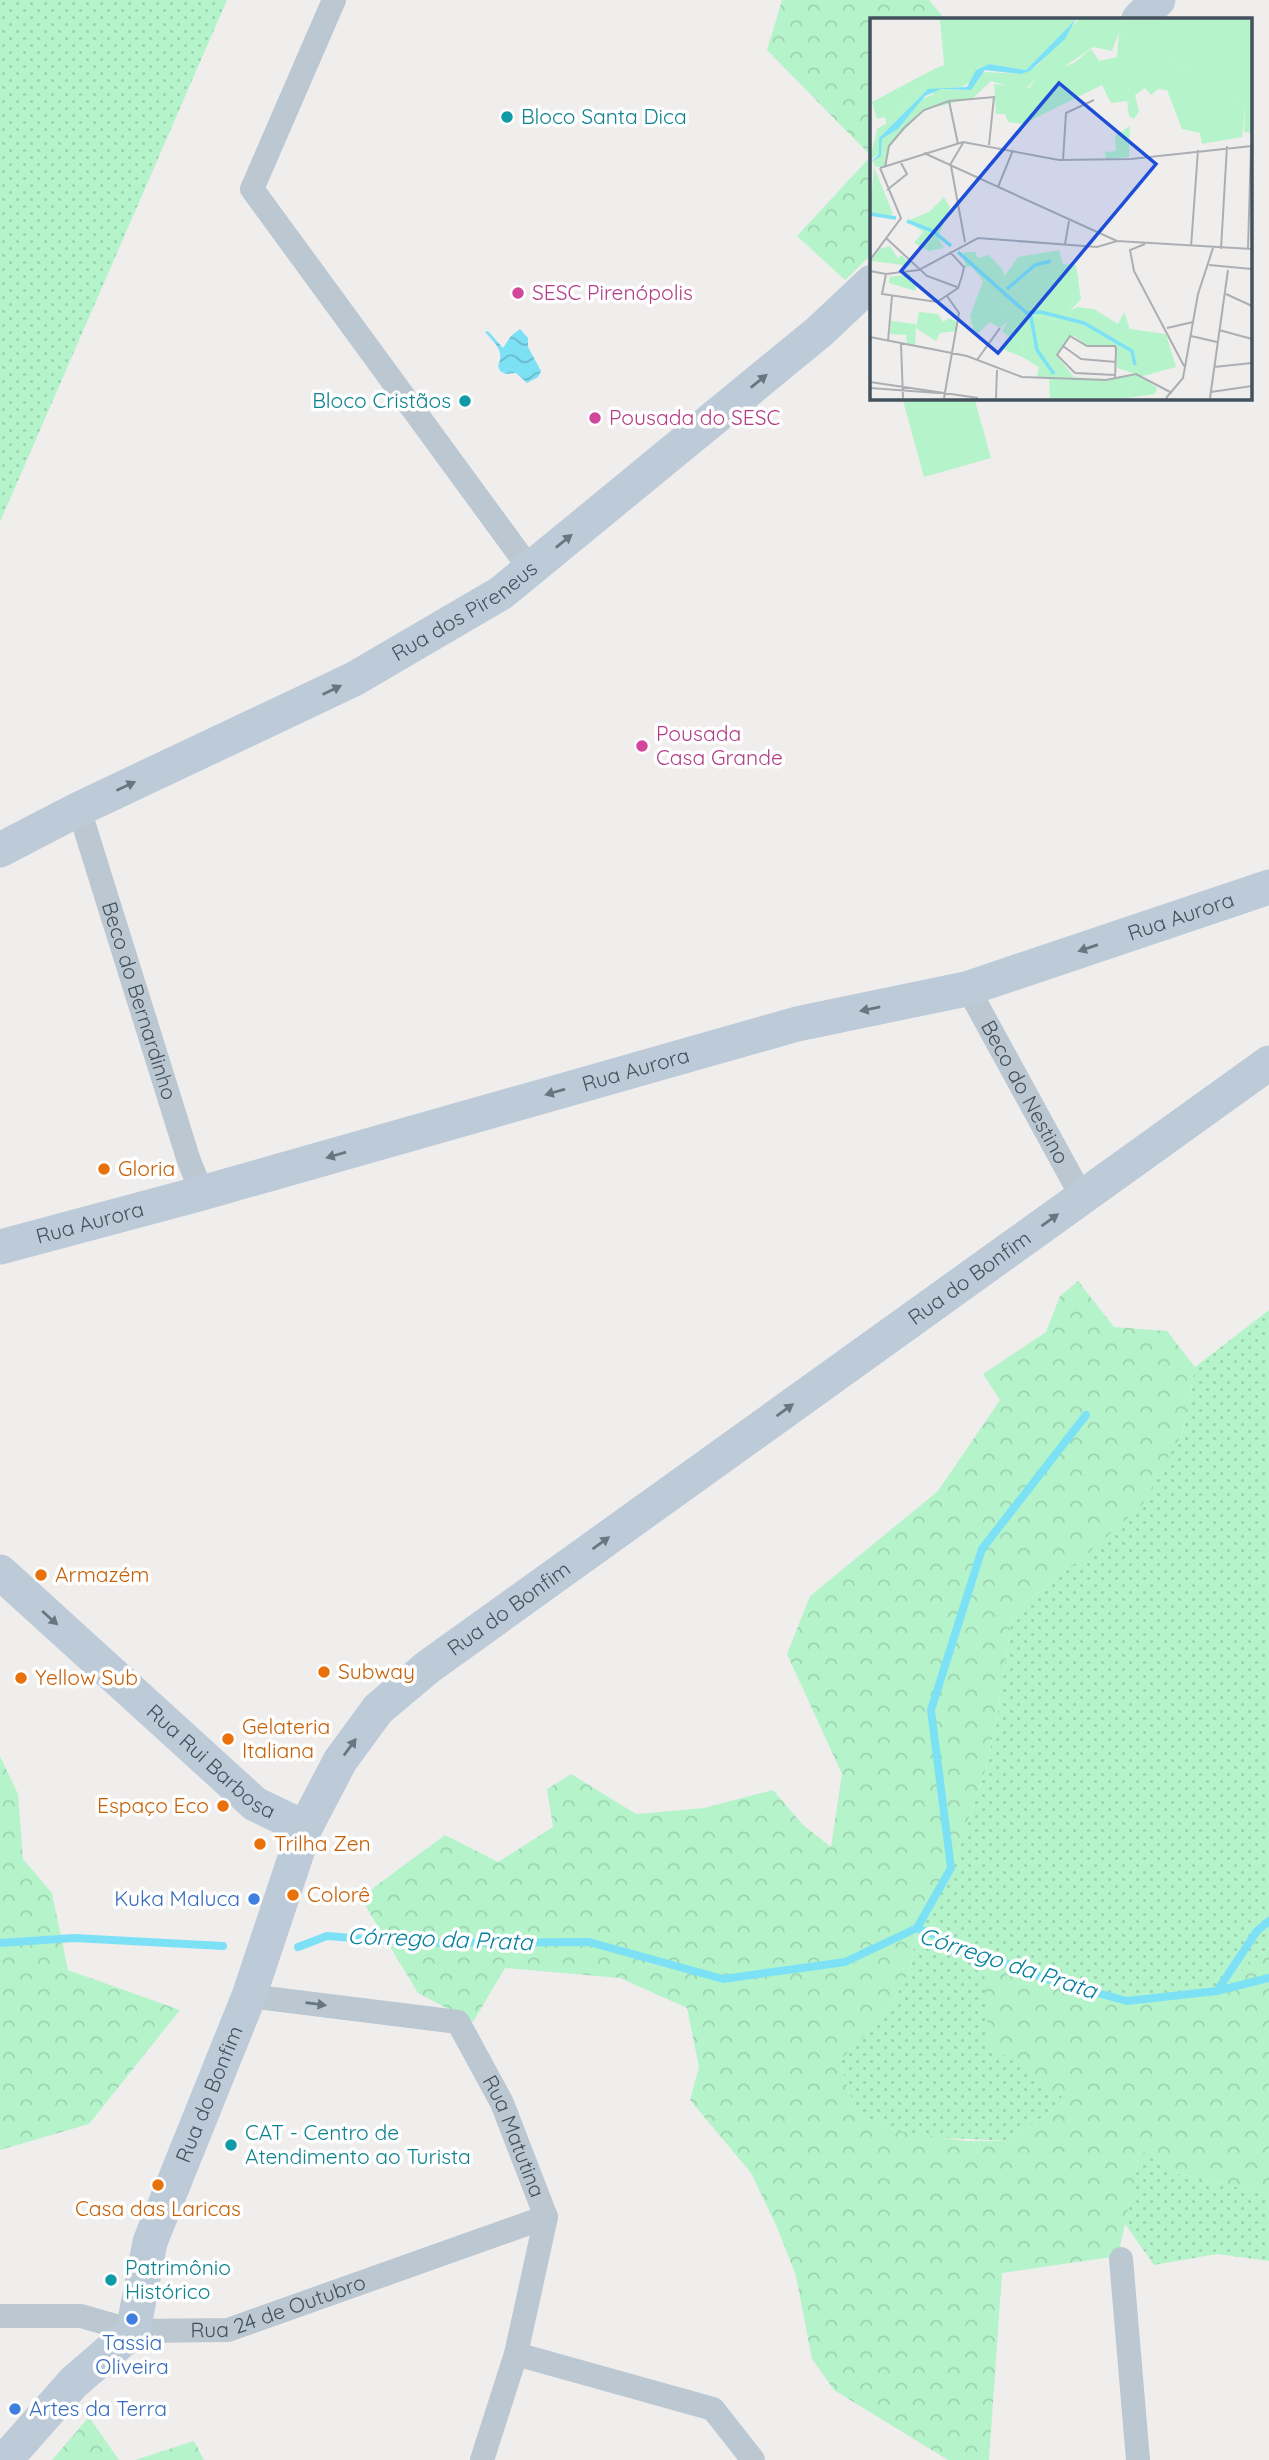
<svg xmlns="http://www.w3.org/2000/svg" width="1269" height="2460" font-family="Quicksand,sans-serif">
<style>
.grass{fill:url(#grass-dots)}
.forest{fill:url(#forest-crowns)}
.park{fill:#b5f4cb}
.water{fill:url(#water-waves)}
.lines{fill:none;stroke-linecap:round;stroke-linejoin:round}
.stream{stroke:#7de1f6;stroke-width:8}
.street{stroke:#bbc8d1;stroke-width:24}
.secondary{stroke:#bdcbd9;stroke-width:35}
.oneway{fill:#687682}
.oneway2{fill:#677580}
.culture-dot{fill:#0f9aa8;stroke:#fff;stroke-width:2.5}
.hotel-dot{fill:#d1479c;stroke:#fff;stroke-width:2.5}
.food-dot{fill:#e8710a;stroke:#fff;stroke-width:2.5}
.shop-dot{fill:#3f7fe0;stroke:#fff;stroke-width:2.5}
.labels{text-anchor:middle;stroke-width:7;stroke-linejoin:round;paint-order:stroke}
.culture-label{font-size:21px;fill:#0d838f;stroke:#fff;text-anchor:start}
.hotel-label{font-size:21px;fill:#b23c85;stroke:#fff;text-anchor:start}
.street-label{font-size:21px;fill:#43515d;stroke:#fff}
.food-label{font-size:21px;fill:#c56008;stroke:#fff;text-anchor:start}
.shop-label{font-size:21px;fill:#366cbe;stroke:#fff;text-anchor:end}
.water-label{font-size:23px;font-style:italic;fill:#03809b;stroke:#fff}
.inset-river{fill:none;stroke:#7de1f6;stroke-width:3.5}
.inset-road{fill:none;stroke:#abafb3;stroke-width:2}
.view{fill:#1d4ed8;fill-opacity:0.15;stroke:#1d4ed8;stroke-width:3.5}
.inset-edge{fill:none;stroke:#43515d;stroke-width:3.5}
</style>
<defs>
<pattern id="grass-dots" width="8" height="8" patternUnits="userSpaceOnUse" patternTransform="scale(1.75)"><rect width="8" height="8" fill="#b5f4cb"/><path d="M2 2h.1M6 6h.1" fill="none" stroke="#9dd3b1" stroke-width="1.8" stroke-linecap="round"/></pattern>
<pattern id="forest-crowns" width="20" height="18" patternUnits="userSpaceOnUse" patternTransform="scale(1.75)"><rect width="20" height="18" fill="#b5f4cb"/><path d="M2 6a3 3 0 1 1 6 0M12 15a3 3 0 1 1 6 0" fill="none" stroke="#9dd3b1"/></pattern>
<pattern id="water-waves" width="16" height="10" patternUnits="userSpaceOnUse" patternTransform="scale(1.75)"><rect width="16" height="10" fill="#7de1f6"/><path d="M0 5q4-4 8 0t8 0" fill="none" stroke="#68b9ca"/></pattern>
</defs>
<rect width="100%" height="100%" fill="#f0eded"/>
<path class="grass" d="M 0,0 L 227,0 L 0,522 Z
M 1269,1310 L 1269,1948 L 1217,1991 L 1127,2001 L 1046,1979 L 983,1955 L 1066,2100 L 1009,2141 L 909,2136 L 856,2114 L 839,2061 L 883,2019 L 910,1970 L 917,1928 L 951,1868 L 983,1778 L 995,1728 L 1013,1613 L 1084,1557 L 1183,1432 L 1195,1367 Z
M 1141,2150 L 1175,2173 L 1269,2194 L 1269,2261 L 1217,2254 L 1154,2265 L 1125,2224 Z"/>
<path class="forest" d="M 782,0 L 929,0 L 945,19 L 872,19 L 872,254 L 845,280 L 797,236 L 871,156 L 767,50 Z
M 1078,1281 L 1114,1327 L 1167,1331 L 1195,1367 L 1183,1431 L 1142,1505 L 1084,1557 L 1013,1613 L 995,1728 L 983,1778 L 951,1868 L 917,1928 L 910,1970 L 883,2019 L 839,2061 L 856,2114 L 897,2131 L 966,2141 L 1009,2141 L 1066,2100 L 989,2044 L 983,1954 L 1046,1979 L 1127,2001 L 1217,1991 L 1269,1948 L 1269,2194 L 1175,2173 L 1141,2151 L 1118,2256 L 1002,2273 L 989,2460 L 948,2460 L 834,2390 L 812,2359 L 796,2276 L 777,2227 L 751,2173 L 690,2100 L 699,2067 L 687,2008 L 620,1978 L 505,1968 L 473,2022 L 418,1993 L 365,1905 L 373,1888 L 445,1835 L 498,1862 L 553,1827 L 547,1789 L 571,1774 L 636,1814 L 704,1808 L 773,1790 L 803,1825 L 831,1847 L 842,1774 L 787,1654 L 810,1596 L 938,1491 L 1000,1400 L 983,1374 L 1046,1332 L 1060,1296 Z
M 0,1756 L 18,1794 L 23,1859 L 52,1893 L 68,1970 L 180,2010 L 89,2124 L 0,2150 Z
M 89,2417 L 119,2460 L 52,2460 Z
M 194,2441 L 204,2460 L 135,2460 Z"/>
<path class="park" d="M 902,397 L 974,397 L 991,458 L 924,477 Z"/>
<path class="water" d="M 520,329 L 528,338 L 528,347 L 541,371 L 538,377 L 527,383 L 516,373 L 506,374 L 500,371 L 498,366 C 505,350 495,344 485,332 L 488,331 L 503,348 L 511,336 Z"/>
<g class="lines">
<path class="stream" d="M 917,1928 L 951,1868 L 931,1710 L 982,1549 L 1086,1415
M 0,1943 L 74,1938 L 223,1946
M 298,1947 L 327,1936 L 417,1943 L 589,1942 L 723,1979 L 845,1962 L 917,1928 L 1046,1979 L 1127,2001 L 1217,1991 L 1269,1978
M 1217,1991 L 1257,1931 L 1269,1921"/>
<g class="street">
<path d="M 334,0 L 252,189 L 530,569"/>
<path id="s1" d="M 79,809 L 189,1161 L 202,1193"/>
<path id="s2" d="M 966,989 L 971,994 L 1082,1197"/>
<path id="s3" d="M 249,1996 L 458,2022 L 502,2103 L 546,2217 L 516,2354 L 482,2460"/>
<path d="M 1121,2259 L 1138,2460"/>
<path id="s4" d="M 0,2316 L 81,2316 L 133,2331 L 228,2330 L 546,2217"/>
<path d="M 516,2354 L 713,2409 L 753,2460"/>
</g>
<g class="secondary">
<path d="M 1139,19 L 1158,0"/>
<path id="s5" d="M 0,850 L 79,809 L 354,679 L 501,593 L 820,331 L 872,282"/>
<path id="s6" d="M 0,1247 L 202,1193 L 797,1024 L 966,989 L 1269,887"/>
<path id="s7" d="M 0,1572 L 255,1804 L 305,1828"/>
<path id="s8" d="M 5,2460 L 74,2382 L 133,2331 L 150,2242 L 249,1996 L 305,1828 L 340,1761 L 378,1709 L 428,1667 L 1269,1063"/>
</g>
</g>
<defs><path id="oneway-solid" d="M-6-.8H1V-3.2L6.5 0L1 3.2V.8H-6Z" transform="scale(1.75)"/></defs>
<g class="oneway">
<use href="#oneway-solid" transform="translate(759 381) rotate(-39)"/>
<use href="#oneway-solid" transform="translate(564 541) rotate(-39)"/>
<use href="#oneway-solid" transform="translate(332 690) rotate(-26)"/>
<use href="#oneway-solid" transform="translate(126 786) rotate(-25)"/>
<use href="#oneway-solid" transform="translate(1088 948) rotate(161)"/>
<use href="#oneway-solid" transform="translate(870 1009) rotate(168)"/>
<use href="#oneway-solid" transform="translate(555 1092) rotate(164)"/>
<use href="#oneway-solid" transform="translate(336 1155) rotate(164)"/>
<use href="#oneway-solid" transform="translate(1050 1220) rotate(-36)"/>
<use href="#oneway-solid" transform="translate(785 1410) rotate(-36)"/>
<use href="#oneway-solid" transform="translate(601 1543) rotate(-36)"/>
<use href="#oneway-solid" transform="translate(50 1618) rotate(42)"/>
<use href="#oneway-solid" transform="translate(350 1747) rotate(-54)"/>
</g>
<use class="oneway2" href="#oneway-solid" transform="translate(316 2004) rotate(7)"/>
<g class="culture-dot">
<circle cx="507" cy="117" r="7"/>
<circle cx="465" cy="401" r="7"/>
<circle cx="231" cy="2145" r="7"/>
<circle cx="111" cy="2280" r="7"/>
</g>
<g class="hotel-dot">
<circle cx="518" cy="293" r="7"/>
<circle cx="595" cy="418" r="7"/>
<circle cx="642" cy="746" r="7"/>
</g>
<g class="food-dot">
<circle cx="104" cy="1169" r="7"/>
<circle cx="41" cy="1575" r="7"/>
<circle cx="324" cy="1672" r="7"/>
<circle cx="21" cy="1678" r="7"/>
<circle cx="228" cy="1739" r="7"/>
<circle cx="223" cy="1806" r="7"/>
<circle cx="260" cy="1844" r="7"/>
<circle cx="293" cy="1895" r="7"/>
<circle cx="158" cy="2185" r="7"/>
</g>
<g class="shop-dot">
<circle cx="254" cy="1899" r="7"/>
<circle cx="132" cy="2319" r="7"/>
<circle cx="15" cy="2409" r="7"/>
</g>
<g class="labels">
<g class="culture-label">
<text x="521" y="124">Bloco Santa Dica</text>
<text x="451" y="408" text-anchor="end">Bloco Cristãos</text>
<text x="245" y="2140">CAT - Centro de<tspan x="245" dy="24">Atendimento ao Turista</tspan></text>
<text x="125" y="2275">Patrimônio<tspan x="125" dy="24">Histórico</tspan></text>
</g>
<g class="hotel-label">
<text x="532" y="300">SESC Pirenópolis</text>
<text x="609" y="425">Pousada do SESC</text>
<text x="656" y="741">Pousada<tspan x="656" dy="24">Casa Grande</tspan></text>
</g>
<g class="street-label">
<text dy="7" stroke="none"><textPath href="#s5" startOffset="523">Rua dos Pireneus</textPath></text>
<text dy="7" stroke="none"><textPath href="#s6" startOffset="1227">Rua Aurora</textPath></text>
<text dy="7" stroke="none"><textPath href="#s1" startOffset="201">Beco do Bernardinho</textPath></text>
<text dy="7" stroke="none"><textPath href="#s6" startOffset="660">Rua Aurora</textPath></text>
<text dy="7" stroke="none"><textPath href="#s2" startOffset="119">Beco do Nestino</textPath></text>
<text dy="7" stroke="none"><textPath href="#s6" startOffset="93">Rua Aurora</textPath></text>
<text dy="7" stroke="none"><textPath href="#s8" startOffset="1587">Rua do Bonfim</textPath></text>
<text dy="7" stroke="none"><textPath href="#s8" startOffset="1020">Rua do Bonfim</textPath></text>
<text dy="7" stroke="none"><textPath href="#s7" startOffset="284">Rua Rui Barbosa</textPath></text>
<text dy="7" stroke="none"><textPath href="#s8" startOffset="432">Rua do Bonfim</textPath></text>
<text dy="7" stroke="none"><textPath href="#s3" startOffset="338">Rua Matutina</textPath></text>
<text dy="7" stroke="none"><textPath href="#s4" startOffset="284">Rua 24 de Outubro</textPath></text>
</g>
<g class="food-label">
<text x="118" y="1176">Gloria</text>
<text x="55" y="1582">Armazém</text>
<text x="338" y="1679">Subway</text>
<text x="35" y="1685">Yellow Sub</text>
<text x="242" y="1734">Gelateria<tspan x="242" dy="24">Italiana</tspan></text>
<text x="209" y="1813" text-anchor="end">Espaço Eco</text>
<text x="274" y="1851">Trilha Zen</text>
<text x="307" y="1902">Colorê</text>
<text x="158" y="2216" text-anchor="middle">Casa das Laricas</text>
</g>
<g class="shop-label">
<text x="240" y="1906">Kuka Maluca</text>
<text x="132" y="2350" text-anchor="middle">Tassia<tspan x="132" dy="24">Oliveira</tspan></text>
<text x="29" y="2416" text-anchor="start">Artes da Terra</text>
</g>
<g class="water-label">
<text transform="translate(440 1939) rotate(2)" y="8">Córrego da Prata</text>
<text transform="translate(1008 1963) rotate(18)" y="8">Córrego da Prata</text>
</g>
</g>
<g transform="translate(870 18)">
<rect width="382" height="382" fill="#f0eded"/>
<path d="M 249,14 L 275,57 L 300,45 L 320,48 L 348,70 L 364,76 L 375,90 L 372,119 L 332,126 L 330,115 L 312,111 L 297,72 L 288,71 L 281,77 L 275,70 L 265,77 L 269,93 L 264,101 L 259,98 L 257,83 L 241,85 L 232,67 L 153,106 L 138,104 L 135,96 L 126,96 L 124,66 L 159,70 L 167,59 L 204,45 L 221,31 L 229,43 L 247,39 ZM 64,51 L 22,102 L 17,107 L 15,99 L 7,101 L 2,84 ZM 20,228 L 28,240 L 32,237 L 41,248 L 1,243 L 9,231 ZM 193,246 L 206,247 L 211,281 L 196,297 L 185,301 L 154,296 L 139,278 L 136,294 L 121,287 L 121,277 L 163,254 ZM 21,303 L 46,306 L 45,328 L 37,326 L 36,317 L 20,316 ZM 138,303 L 153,328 L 152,339 L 133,331 L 141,320 L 132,313 ZM 272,359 L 287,370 L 285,376 L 257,380 Z" fill="#b5f4cb"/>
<path d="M 70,1 L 206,1 L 156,52 L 119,46 L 107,51 L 102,63 L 92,69 L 69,71 L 97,72 L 114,54 L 151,56 L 167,48 L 209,1 L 381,1 L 381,115 L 374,114 L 375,90 L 364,76 L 341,68 L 320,48 L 300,45 L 277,61 L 249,14 L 242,33 L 223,29 L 179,59 L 167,59 L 154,73 L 121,63 L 103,80 L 54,92 L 19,128 L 15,149 L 5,149 L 3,144 L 11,137 L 12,121 L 28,111 L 52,81 L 64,76 L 56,73 L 9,120 L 9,136 L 0,142 L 7,111 L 22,102 L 64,51 L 74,47 ZM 260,108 L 259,139 L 236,141 L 235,134 L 246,133 L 245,118 ZM 74,179 L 80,189 L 68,220 L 74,230 L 59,233 L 44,225 L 53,214 L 37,203 L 59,194 ZM 189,232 L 193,246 L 188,250 L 163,254 L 121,277 L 121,286 L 135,294 L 133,285 L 139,278 L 154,296 L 185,301 L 207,289 L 224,291 L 248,306 L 254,294 L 260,311 L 296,316 L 306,349 L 273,358 L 257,380 L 180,380 L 179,360 L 167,359 L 169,349 L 152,339 L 153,328 L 138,303 L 130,310 L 120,304 L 105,318 L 100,298 L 113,263 L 101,248 L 95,250 L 94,234 L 105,234 L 108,240 L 119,237 L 133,252 L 134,259 L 148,239 ZM 203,317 L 217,328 L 246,328 L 247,350 L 266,356 L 236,361 L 204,359 L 186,337 ZM 41,256 L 40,261 L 47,264 L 45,273 L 19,265 L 19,259 ZM 49,294 L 68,296 L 73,304 L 79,300 L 87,304 L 87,313 L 70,315 L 66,323 L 46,310 Z" fill="#b5f4cb" fill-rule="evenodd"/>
<path d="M 4,149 L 23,196 L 20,197 L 0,196 Z" fill="#b5f4cb"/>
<path d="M 206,1 L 195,21 L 160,53 L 151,56 L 115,52 L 101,72 L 71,71 L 55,78 L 28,111 L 12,121 L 11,138 L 0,145 L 9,136 L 9,120 L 58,71 L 97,69 L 106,52 L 119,46 L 156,52 Z" fill="#7de1f6"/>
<path class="inset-river" d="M 0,196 L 26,200M 37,203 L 63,213 L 81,228M 88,234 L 161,299 L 167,332 L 184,356M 137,271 L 165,247 L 181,243M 155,295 L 171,294 L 214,305 L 262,333 L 265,347"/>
<path class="inset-road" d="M 79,83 L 88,126M 54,135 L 80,147 L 93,125M 193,142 L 196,95 L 224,82M 80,147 L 247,223M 81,148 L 95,224M 15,149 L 19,128 L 34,110 L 54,92 L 79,83 L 124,79 L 119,127M 10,150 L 93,124 L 189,142 L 261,141 L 382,128M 128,169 L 143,132M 17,172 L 37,156 L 30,143M 16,220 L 57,258 L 87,269M 195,226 L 199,203M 275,226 L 260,232 L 264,253 L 314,348M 321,229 L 328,132M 351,231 L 357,128M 378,231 L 381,128M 0,242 L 31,200 L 10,150M 339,247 L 382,251M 0,253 L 16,256 L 49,252 L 108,220 L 227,229 L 247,223 L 382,231M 16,256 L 12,276 L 67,284 L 88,270 L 92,258 L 94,249 L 80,234M 356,276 L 382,288M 297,310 L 323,304M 349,312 L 382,321M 321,318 L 347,324M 0,319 L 97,338 L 152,359 L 236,362 L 266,356 L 302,375M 18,323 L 22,278M 31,325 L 33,380M 193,328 L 211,341 L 246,344M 107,342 L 130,310M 344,349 L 382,345M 245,361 L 246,331 L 245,328 L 217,328 L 200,318 L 187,337 L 205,355 L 245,357M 0,364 L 108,380M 0,370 L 68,375M 341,374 L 382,368M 74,380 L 89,295 L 77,278M 126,380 L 127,352M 296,380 L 313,360 L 328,276 L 343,230M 340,380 L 358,252"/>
<path class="view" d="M 189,65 L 286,146 L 128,335 L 31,253 Z"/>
<rect width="382" height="382" class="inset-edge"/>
</g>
</svg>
